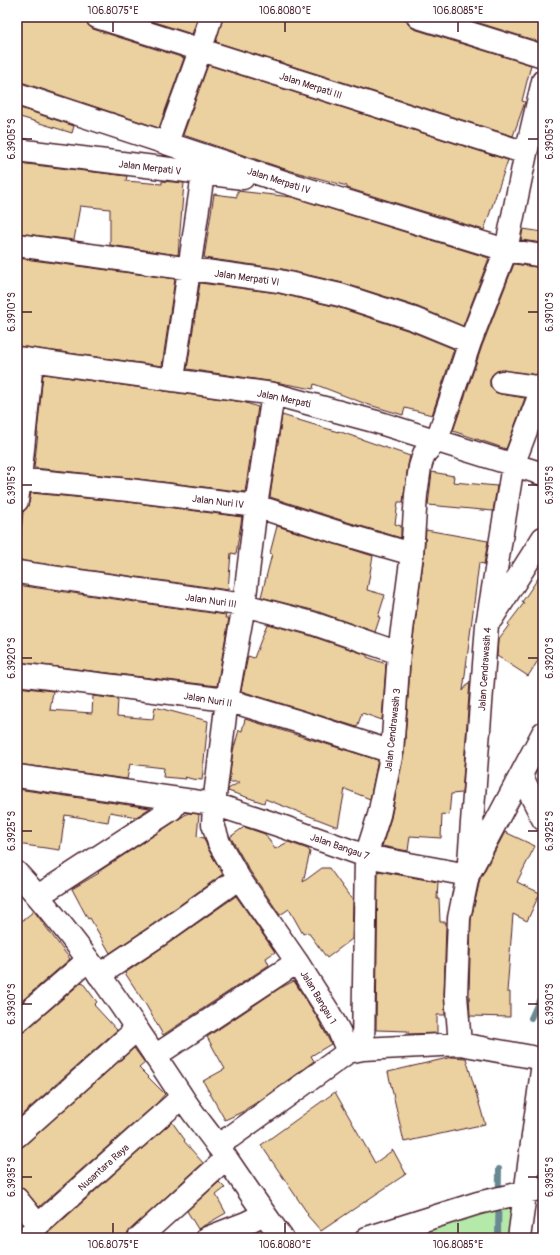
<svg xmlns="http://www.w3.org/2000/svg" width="560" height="1255" font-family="Pangolin,sans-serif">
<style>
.green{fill:#b5e9aa;stroke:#80846a}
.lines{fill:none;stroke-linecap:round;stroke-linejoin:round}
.stream{stroke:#698992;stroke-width:6}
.building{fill:#ebd1a0;stroke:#4a1f2b}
.minor-casing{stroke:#4a1f2b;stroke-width:25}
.tertiary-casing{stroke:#4a1f2b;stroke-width:25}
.minor{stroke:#fff;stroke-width:22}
.tertiary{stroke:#fff;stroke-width:22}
.ticks{fill:none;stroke:#4a1f2b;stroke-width:1.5}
.labels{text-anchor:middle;stroke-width:3;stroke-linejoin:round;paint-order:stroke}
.street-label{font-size:10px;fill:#4a1f2b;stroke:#fff}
.neatline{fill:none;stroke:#4a1f2b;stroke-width:1.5}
.ticks-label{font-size:10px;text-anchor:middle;fill:#4a1f2b}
</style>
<rect width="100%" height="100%" fill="#fff"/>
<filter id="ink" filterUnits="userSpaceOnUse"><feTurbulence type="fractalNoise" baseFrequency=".025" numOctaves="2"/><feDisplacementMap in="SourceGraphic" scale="8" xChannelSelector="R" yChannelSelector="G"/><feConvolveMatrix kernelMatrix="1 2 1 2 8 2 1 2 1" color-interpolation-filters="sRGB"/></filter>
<g filter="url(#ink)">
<path class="green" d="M 524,1192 L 519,1238 L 367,1238 Z"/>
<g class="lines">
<path class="stream" d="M 531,1018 L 543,992
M 498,1238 L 499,1169"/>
</g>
<path class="building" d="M 17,17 L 85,17 L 85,20 L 88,25 L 93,29 L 184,58 L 159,128 L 21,82 L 17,82 Z
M 138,17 L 198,17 L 192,34 Z
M 223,17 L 406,17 L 406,20 L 409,25 L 414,29 L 531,65 L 522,101 L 525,102 L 513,136 L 216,42 Z
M 460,17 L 543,17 L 543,32 L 540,42 Z
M 208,65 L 508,160 L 484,230 L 347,188 L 347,186 L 288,170 L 183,135 Z
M 17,107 L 74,126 L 72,133 L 17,116 Z
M 18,163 L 127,176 L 126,181 L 162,184 L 162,181 L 184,183 L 178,255 L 110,245 L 110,209 L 80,206 L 74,240 L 17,233 Z
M 237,191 L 292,197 L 489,258 L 463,326 L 418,307 L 343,283 L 282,269 L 204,258 L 214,194 L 237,197 Z
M 523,229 L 543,232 L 543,243 L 521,240 Z
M 17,258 L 175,279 L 162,366 L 17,346 Z
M 514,264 L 543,268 L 543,364 L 540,374 L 539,375 L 504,370 L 497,371 L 492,375 L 490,380 L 490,386 L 495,392 L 500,394 L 525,398 L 506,449 L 453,431 L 482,346 Z
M 200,283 L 277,293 L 337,307 L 410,331 L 454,349 L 432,415 L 405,408 L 403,415 L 366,404 L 314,384 L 313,389 L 275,382 L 187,369 Z
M 43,374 L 243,402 L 258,407 L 245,492 L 130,478 L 34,468 L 38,433 L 37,433 Z
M 282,415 L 338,432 L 338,431 L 410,456 L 408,465 L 403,502 L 398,502 L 395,524 L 401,526 L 401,538 L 344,521 L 270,497 Z
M 432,472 L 454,476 L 453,482 L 497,486 L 493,511 L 428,505 Z
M 31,493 L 128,502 L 242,517 L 236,554 L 231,553 L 228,590 L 18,560 L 23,512 L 27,508 L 29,503 Z
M 277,526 L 373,556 L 367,590 L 385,595 L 378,617 L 380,617 L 375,632 L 316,611 L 261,597 L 272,554 L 270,553 Z
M 426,530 L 488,541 L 484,564 L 479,563 L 463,691 L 470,681 L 462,793 L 451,794 L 449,815 L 442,814 L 441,838 L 410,836 L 408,851 L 382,846 L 391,818 L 404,754 L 411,654 L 424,556 Z
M 543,571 L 543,653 L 528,676 L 497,656 L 498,640 L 509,625 L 508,624 L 524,603 L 522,602 Z
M 17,585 L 226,615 L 225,618 L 229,618 L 217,686 L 17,662 Z
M 267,624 L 308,635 L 367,655 L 367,657 L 386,664 L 382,720 L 362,713 L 357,727 L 241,691 L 248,656 L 254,658 Z
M 17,687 L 53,691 L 50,710 L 92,713 L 93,696 L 118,699 L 117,716 L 153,719 L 155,707 L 208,721 L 202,780 L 192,779 L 185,777 L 186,779 L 163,777 L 164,768 L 130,764 L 127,779 L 17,764 Z
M 245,719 L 378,760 L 370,799 L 345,789 L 338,827 L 265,799 L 264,803 L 228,791 L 228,789 L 240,782 L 229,782 L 233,751 L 239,730 L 242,731 Z
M 17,789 L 150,808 L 136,817 L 110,812 L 108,822 L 65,815 L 60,850 L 17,844 Z
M 188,813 L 199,814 L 197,836 L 204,838 L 208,849 L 223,874 L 152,925 L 110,953 L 90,918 L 88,919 L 72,889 L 99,873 L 98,872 Z
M 244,827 L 265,834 L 275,849 L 288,842 L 308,849 L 310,852 L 303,882 L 322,868 L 329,868 L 353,901 L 352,939 L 327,958 L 308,932 L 303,934 L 289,909 L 280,915 L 250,871 L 231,838 L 230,837 Z
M 505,832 L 535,846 L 517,882 L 540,893 L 527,921 L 513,914 L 507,992 L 510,992 L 510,1017 L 470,1016 L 469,995 L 471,920 L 480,879 Z
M 378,871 L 438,882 L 437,899 L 439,899 L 440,922 L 446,922 L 444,995 L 445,1015 L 437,1015 L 437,1033 L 408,1034 L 408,1031 L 376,1030 Z
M 236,896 L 275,952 L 266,958 L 269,965 L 163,1035 L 146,1005 L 125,973 L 166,945 Z
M 34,911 L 70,959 L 17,1005 L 17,925 Z
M 294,981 L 317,1017 L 331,1044 L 311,1056 L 314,1061 L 259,1101 L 246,1109 L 246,1110 L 225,1120 L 203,1081 L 225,1069 L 207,1037 L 280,988 Z
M 82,982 L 97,1002 L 94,1005 L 117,1030 L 17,1119 L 17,1034 L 25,1031 Z
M 134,1048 L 145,1063 L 139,1068 L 165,1094 L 157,1103 L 39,1207 L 26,1191 L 22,1188 L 17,1187 L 17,1148 L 20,1148 L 25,1145 Z
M 452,1057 L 466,1058 L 485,1124 L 404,1142 L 388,1072 Z
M 335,1092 L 375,1163 L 393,1150 L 406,1174 L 321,1231 L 307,1215 L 308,1214 L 261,1145 Z
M 172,1122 L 185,1140 L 184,1141 L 203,1163 L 131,1229 L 125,1238 L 45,1238 L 44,1237 L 47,1234 Z
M 219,1182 L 225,1188 L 216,1195 L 226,1213 L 198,1229 L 187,1211 Z"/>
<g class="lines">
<g class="minor-casing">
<path id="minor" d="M 97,17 L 526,153
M 418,17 L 543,56
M 17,94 L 284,182 L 506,250 L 543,256
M 167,143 C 181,101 198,60 211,17
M 17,150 L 243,178
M 17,245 L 279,281 L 340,295 L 414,319 L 470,342
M 17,358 L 273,394 L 377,422 L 543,474
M 173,379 L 203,174
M 502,382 L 543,388
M 273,394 L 256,506 L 244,605 L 227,700 L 214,804 L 213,824 L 219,843 L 239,878 L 297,962 L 328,1011 L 339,1031 L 348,1052
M 17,479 L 129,490 L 256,506 L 340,533 L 412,554
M 17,501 L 20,479 L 32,360
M 17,572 L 244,605 L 312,623 L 399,653
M 492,618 L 543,538
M 17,674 L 227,700 L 300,722 L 392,752
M 521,775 L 543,819
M 17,776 L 214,804 L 281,826 L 366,856 L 468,875
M 468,875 L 487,625 L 513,465 L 543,386
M 38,896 L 172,809 L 179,799
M 99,975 L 159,935 L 239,878
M 17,1022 L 88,960
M 460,1044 L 456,995 L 459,918 L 468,875 L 543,733
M 363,1049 L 366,856 L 379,815 L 392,752 L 399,653 L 412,554 L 416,495 L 420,467 L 424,454 L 437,440 L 470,342 L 506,250 L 526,153 L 543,81
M 155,1056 L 297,962
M 17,1136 L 137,1029
M 217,1145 L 232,1136 L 348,1052 L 363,1049 L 460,1044 L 532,1057
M 17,1199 L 38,1225
M 25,1238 L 38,1225 L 182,1097
M 139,1238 L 226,1159
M 207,1238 L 246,1223 L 264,1214
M 367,1238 L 478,1203 L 543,1188
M 519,1238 L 543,1063"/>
</g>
<g class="tertiary-casing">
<path id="tertiary" d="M 17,873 C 80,941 130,1018 181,1095 C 192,1113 206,1129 218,1146 C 239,1177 260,1208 282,1238"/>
</g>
<use href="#minor" class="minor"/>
<use href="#tertiary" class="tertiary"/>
</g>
</g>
<path class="ticks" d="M 113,22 L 113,32M 285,22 L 285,32M 458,22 L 458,32M 22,139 L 32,139M 528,139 L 538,139M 22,312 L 32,312M 528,312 L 538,312M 22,485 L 32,485M 528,485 L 538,485M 22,658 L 32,658M 528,658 L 538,658M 22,831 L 32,831M 528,831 L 538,831M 22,1004 L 32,1004M 528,1004 L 538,1004M 22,1177 L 32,1177M 528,1177 L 538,1177M 113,1223 L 113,1233M 285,1223 L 285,1233M 458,1223 L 458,1233"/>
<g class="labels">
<g class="street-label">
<text transform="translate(311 85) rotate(18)" y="4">Jalan Merpati III</text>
<text transform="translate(150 167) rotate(7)" y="4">Jalan Merpati V</text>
<text transform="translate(279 180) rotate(18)" y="4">Jalan Merpati IV</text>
<text transform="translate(247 277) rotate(8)" y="4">Jalan Merpati VI</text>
<text transform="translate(284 398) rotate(12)" y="4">Jalan Merpati</text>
<text transform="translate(218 501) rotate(7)" y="4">Jalan Nuri IV</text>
<text transform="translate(211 600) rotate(8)" y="4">Jalan Nuri III</text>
<text transform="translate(484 669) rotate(-86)" y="4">Jalan Cendrawasih 4</text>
<text transform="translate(208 699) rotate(9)" y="4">Jalan Nuri II</text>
<text transform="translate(392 730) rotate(-84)" y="4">Jalan Cendrawasih 3</text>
<text transform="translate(340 846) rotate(19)" y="4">Jalan Bangau 7</text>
<text transform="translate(319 997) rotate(59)" y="4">Jalan Bangau 1</text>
<text transform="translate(103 1167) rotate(-42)" y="4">Nusantara Raya</text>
</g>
</g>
<rect width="560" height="1255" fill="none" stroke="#fff" stroke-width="44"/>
<rect x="22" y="22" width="516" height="1211" class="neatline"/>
<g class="ticks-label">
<text x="113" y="14">106.8075°E</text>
<text x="285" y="14">106.8080°E</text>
<text x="458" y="14">106.8085°E</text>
<text transform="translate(11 139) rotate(-90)" y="4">6.3905°S</text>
<text transform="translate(549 139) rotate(-90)" y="4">6.3905°S</text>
<text transform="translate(11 312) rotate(-90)" y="4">6.3910°S</text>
<text transform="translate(549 312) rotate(-90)" y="4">6.3910°S</text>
<text transform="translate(11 485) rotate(-90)" y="4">6.3915°S</text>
<text transform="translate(549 485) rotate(-90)" y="4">6.3915°S</text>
<text transform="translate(11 658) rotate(-90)" y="4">6.3920°S</text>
<text transform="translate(549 658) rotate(-90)" y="4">6.3920°S</text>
<text transform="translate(11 831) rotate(-90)" y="4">6.3925°S</text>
<text transform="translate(549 831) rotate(-90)" y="4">6.3925°S</text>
<text transform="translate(11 1004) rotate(-90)" y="4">6.3930°S</text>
<text transform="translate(549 1004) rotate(-90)" y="4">6.3930°S</text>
<text transform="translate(11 1177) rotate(-90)" y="4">6.3935°S</text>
<text transform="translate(549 1177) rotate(-90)" y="4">6.3935°S</text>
<text x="113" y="1248">106.8075°E</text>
<text x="285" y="1248">106.8080°E</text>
<text x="458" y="1248">106.8085°E</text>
</g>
</svg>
